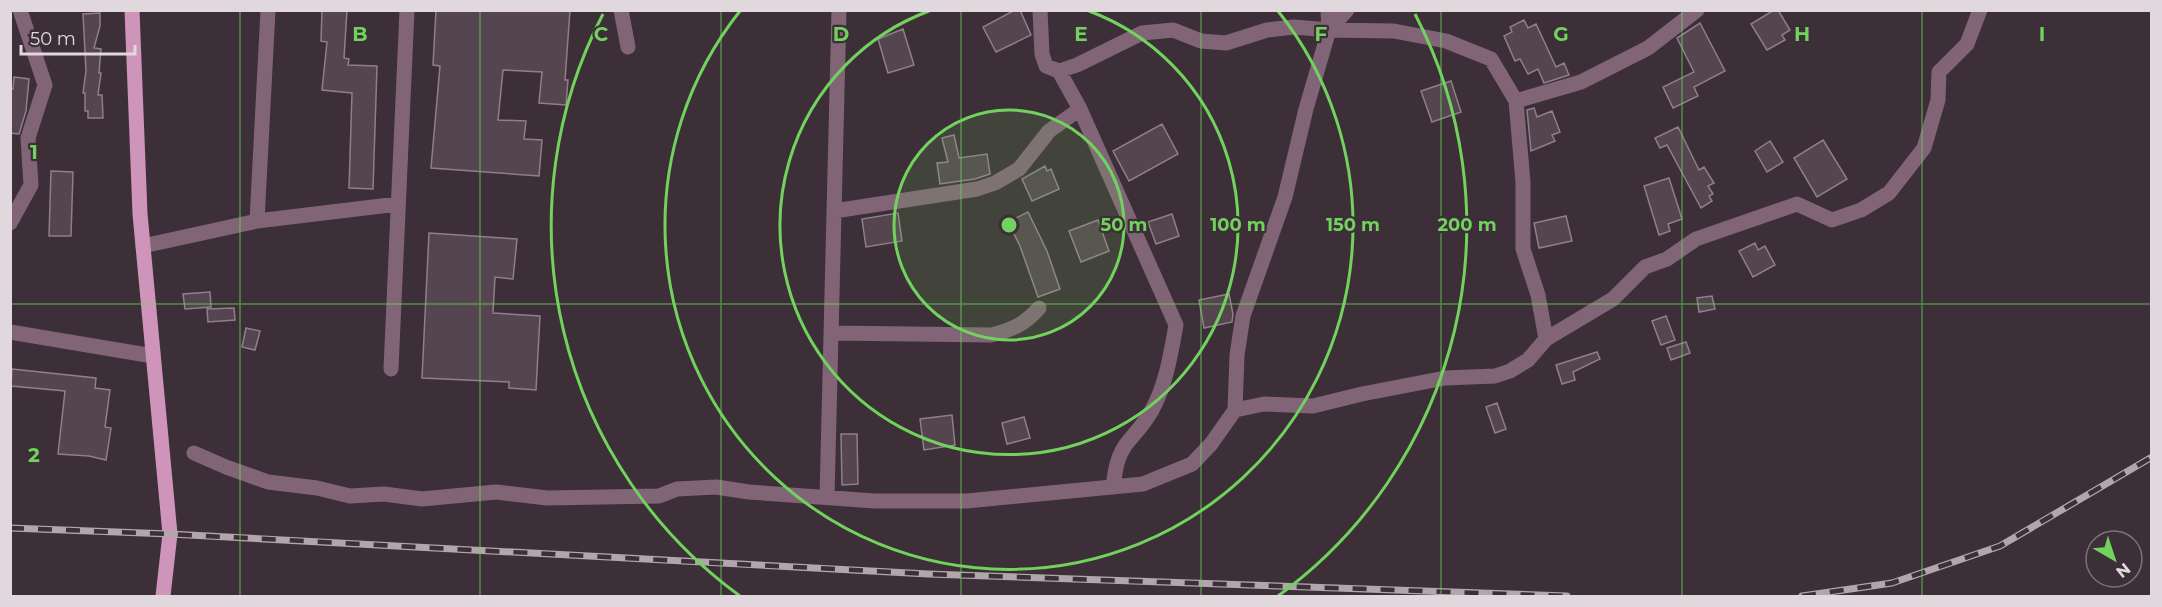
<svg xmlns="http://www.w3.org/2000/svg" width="2162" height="607" font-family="Montserrat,sans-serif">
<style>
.building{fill:#54454e;stroke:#907f89;stroke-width:1.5}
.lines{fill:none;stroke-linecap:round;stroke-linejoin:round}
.minor{stroke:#816577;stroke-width:15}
.major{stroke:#ce94b9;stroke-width:15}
.rail-casing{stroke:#b0a6ac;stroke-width:7}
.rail{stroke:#3c2f37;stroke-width:4.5;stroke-dasharray:14;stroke-linecap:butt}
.grid{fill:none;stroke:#71d25e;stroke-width:1.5;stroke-opacity:0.55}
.ring{fill:none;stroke:#71d25e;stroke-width:3}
.grid-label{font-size:20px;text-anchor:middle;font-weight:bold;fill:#71d25e;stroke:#3c2f37;stroke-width:4.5;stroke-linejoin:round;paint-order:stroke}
.centre{fill:#71d25e;stroke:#3c2f37;stroke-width:3}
.ring-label{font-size:18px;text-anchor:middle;font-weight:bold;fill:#71d25e;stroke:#3c2f37;stroke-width:4.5;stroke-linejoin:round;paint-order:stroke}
</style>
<rect width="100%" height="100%" fill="#3c2f37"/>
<path class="building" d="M 322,10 L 347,10 L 344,58 L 349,59 L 348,65 L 377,66 L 373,189 L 349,188 L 352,93 L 322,90 L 327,42 L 321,41 Z
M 436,10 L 570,10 L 565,80 L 568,80 L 566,105 L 539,103 L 542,72 L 503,70 L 498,120 L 526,121 L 524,139 L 542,140 L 539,176 L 431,168 L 440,66 L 433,65 Z
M 1015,10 L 1020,10 L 1031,35 L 996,52 L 983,27 Z
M 1774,10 L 1778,10 L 1790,30 L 1782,35 L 1785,40 L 1767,50 L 1751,24 Z
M 100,13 L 100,26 L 94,48 L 101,49 L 99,73 L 101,73 L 98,95 L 102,95 L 103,118 L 88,118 L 88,111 L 85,111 L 85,93 L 83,93 L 86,71 L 83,14 Z
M 1524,20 L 1528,28 L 1536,24 L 1556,67 L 1564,63 L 1569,75 L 1544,83 L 1538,69 L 1528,74 L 1520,59 L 1515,61 L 1504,36 L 1512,32 L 1510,27 Z
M 1700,23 L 1725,71 L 1694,87 L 1698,96 L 1673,108 L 1663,87 L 1694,72 L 1677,38 Z
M 903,29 L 914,65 L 888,73 L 878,39 Z
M 14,77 L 29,79 L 26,111 L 19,134 L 10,133 L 10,89 L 13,89 Z
M 1451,81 L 1461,112 L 1432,122 L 1421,91 Z
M 1534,108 L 1537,117 L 1552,111 L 1560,132 L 1552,135 L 1555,141 L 1531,151 L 1527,110 Z
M 1162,124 L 1178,154 L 1129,181 L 1113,151 Z
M 1678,127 L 1699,170 L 1704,167 L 1714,183 L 1708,186 L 1713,194 L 1709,196 L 1712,201 L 1701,208 L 1667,145 L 1660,148 L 1655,138 Z
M 954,135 L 959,158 L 987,154 L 990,174 L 975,179 L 940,184 L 937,163 L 948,162 L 942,138 Z
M 1823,140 L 1847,179 L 1817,197 L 1794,158 Z
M 1770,141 L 1783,162 L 1767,172 L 1755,151 Z
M 1045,166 L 1047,171 L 1051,169 L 1059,189 L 1032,201 L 1022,179 Z
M 51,171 L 73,172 L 71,236 L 49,236 Z
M 1669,178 L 1682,219 L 1668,224 L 1670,231 L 1659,235 L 1644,186 Z
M 1028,212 L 1047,251 L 1060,289 L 1038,297 L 1020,246 L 1008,222 Z
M 898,213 L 902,241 L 866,247 L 862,219 Z
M 1172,214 L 1179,236 L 1156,244 L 1148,222 Z
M 1566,216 L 1572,241 L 1539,248 L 1534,223 Z
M 1098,220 L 1109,251 L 1081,262 L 1069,231 Z
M 429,233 L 517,239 L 513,279 L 495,277 L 493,313 L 540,316 L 536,390 L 509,388 L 509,382 L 422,378 Z
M 1755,243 L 1758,250 L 1765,246 L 1775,265 L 1753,277 L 1739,251 Z
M 210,292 L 211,307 L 185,309 L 183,294 Z
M 1229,294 L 1233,314 L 1232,322 L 1204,328 L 1199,300 Z
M 1712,296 L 1715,309 L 1699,312 L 1697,298 Z
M 234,308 L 235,320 L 208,322 L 207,309 Z
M 1666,316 L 1675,340 L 1661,345 L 1652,321 Z
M 246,328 L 260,331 L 255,350 L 242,347 Z
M 1686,342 L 1690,353 L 1671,360 L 1667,348 Z
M 1597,352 L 1600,359 L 1573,372 L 1575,380 L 1562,384 L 1556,365 Z
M 12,369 L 96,378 L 95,388 L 110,390 L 105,427 L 111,428 L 106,460 L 89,456 L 58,454 L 65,391 L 11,386 Z
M 1497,403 L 1506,429 L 1495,433 L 1486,407 Z
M 952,415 L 955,445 L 924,450 L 920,419 Z
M 1024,417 L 1030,438 L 1007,444 L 1002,423 Z
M 841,434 L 857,434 L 858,484 L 842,485 Z"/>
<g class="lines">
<path class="minor" d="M 621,10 L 628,47
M 1040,10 L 1042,54 L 1046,66 L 1059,71 L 1077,65 L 1142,33 L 1173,30 L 1201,41 L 1226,43 L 1267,30 L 1294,27 L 1329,30 L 1394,31 L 1446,41 L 1491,59 L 1516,101 L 1523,182 L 1523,249 L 1538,295 L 1546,339
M 1329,30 L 1347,10
M 1516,101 L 1581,82 L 1648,48 L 1697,10
M 1080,109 L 1176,325 C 1171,353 1166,385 1152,410 C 1145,423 1136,432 1127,443 C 1117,456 1115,471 1113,487
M 834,211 L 977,189 L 995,183 L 1019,169 L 1049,131 L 1080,109 L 1059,71
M 257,221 L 268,10
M 10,223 L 31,185 L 28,138 L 45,85 L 20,10
M 143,246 L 257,221 L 398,204
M 10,332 L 153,356
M 831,333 L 991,335 C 1012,330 1025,324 1039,308
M 391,369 L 407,10
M 1235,410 L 1264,404 L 1313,406 L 1362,394 L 1445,378 L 1495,376 L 1510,371 L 1528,360 L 1546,339 L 1613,299 L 1645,267 L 1667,259 L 1696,239 L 1797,204 L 1832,220 L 1861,210 L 1889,193 L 1924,148 L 1938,100 L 1939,72 L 1967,44 L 1980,10
M 194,453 L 226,467 L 268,482 L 317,488 L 350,496 L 384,494 L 422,499 L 496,492 L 547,498 L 659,496 L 677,489 L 716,487 L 749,492 L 875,501 L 967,501 L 1143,484 L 1192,464 L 1211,444 L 1235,410 L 1237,355 L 1243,316 L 1285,197 L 1306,109 L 1329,30 L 1328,10
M 827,497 L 839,10"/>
<path class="major" d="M 132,10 L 140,214 L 170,534 L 163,596"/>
<g class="rail-casing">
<path id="rail" d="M 10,528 L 170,534 L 928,574 L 1567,596
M 1802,596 L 1892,583 L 2000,546 L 2152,457"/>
</g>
<use href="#rail" class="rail"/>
</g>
<path class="grid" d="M 240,10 L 240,596M 480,10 L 480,596M 721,10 L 721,596M 961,10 L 961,596M 1201,10 L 1201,596M 1441,10 L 1441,596M 1682,10 L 1682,596M 1922,10 L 1922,596M 10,304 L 2152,304"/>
<circle cx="1009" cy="225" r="115" fill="#71d25e" fill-opacity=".12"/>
<g class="ring">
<circle cx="1009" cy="225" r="115"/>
<path d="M1089 11A229 229 0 1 1 929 11"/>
<path d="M1278 11A344 344 0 1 1 740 11"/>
<path d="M740 596A458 458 0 0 1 603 14M1415 14A458 458 0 0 1 1278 596"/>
</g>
<g class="grid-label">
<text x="360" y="41">B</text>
<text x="601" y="41">C</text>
<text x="841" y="41">D</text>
<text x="1081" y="41">E</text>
<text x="1321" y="41">F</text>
<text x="1561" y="41">G</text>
<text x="1802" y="41">H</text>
<text x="2042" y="41">I</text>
<text x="34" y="159">1</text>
<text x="34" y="462">2</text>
</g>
<circle cx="1009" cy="225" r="9" class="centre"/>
<g class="ring-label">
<text x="1124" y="231">50 m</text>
<text x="1238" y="231">100 m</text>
<text x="1353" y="231">150 m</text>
<text x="1467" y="231">200 m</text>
</g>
<rect width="2162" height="607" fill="none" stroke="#e1d8dd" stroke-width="24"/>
<g transform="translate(2114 559) rotate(141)"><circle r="28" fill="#3c2f37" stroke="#7e7379" stroke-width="1.5"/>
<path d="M0-4.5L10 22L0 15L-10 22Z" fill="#71d25e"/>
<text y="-9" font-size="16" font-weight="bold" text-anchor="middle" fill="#e1d8dd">N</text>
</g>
<path d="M21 45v9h114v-9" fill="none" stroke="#e1d8dd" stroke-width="3"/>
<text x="30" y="45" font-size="18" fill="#e1d8dd" stroke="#3c2f37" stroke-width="4.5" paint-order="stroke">50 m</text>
</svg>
